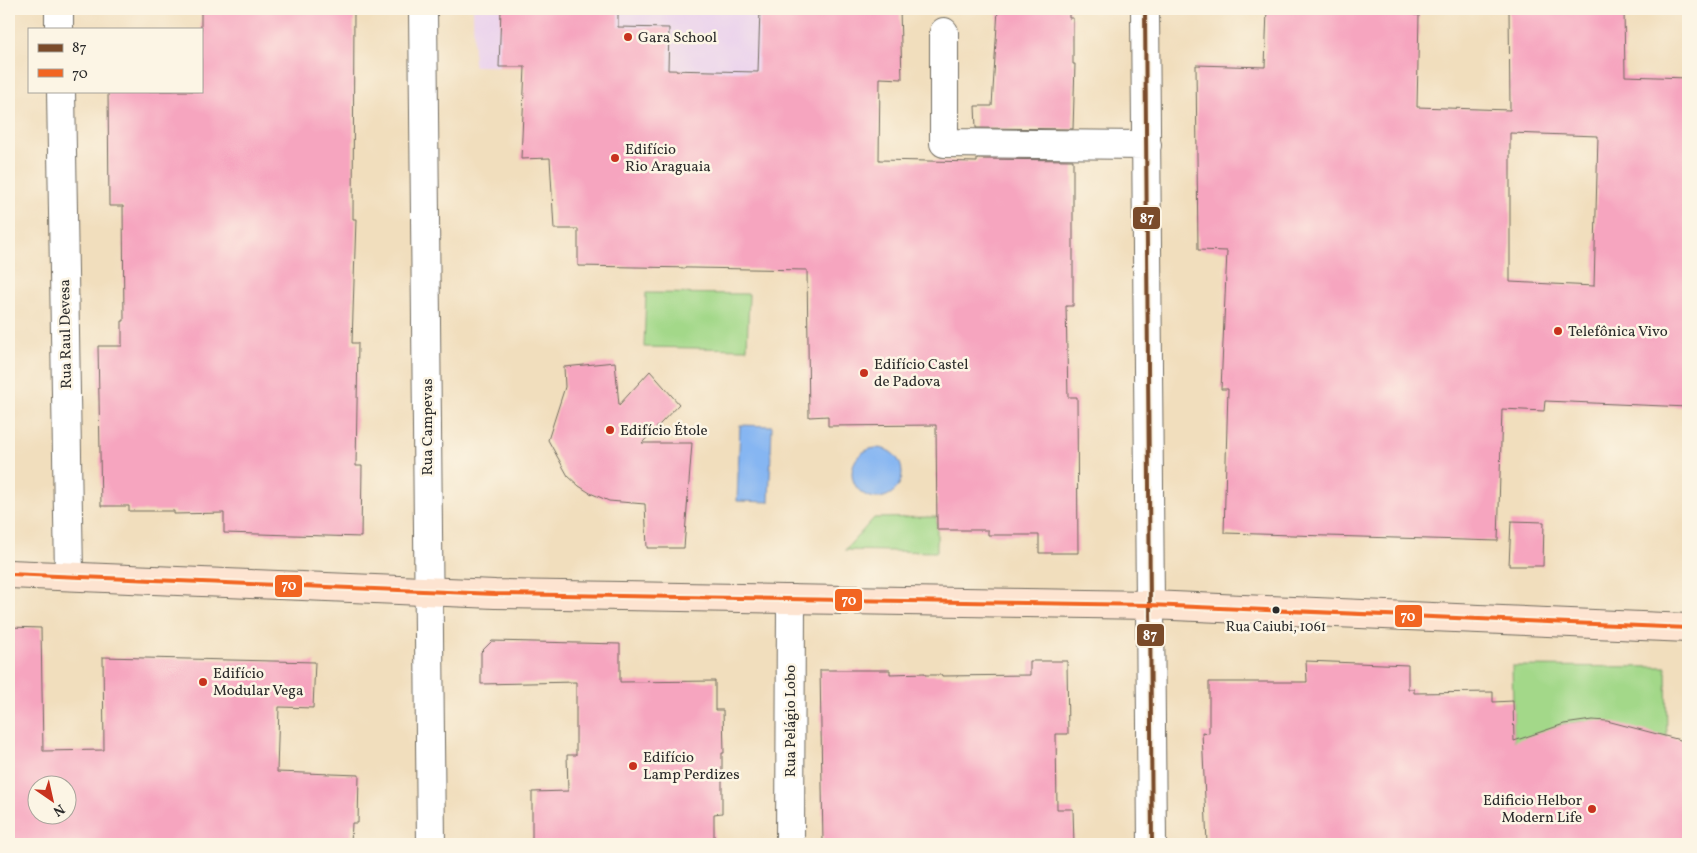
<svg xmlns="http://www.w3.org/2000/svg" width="1697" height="853" font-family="Vollkorn,serif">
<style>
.built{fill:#ead1ed}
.green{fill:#a3d889;stroke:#67825a}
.water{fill:#86b6f2;stroke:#58708e}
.building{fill:#f6a5bf;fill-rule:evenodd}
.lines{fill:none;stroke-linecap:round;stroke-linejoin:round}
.minor-casing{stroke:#706a5e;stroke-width:30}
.secondary-casing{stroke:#706a5e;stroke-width:30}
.minor{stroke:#fff;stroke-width:28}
.secondary{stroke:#fde4d1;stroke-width:28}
.bus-1-casing{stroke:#fcf5e5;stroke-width:8}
.bus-2-casing{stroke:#fcf5e5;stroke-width:8}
.bus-1{stroke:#7a4b2a;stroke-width:4}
.bus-2{stroke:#f26522;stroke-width:4}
.poi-dot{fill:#c8321e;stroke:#fcf5e5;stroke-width:2}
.bus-dot{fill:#2b2b2b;stroke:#fcf5e5;stroke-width:2}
.labels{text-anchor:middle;stroke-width:5;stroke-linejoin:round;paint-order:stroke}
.bus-label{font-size:14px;fill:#2b2b2b;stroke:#fcf5e5}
.poi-label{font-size:15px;fill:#2b2b2b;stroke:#fcf5e5;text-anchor:start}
.street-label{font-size:15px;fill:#2b2b2b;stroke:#fcf5e5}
.line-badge{stroke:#fcf5e5;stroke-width:2}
.badge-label{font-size:14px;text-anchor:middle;font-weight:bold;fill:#fff}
</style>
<rect width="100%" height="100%" fill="#fcf5e5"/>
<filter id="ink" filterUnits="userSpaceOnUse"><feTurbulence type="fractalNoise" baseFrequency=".02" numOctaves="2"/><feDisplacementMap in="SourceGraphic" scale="10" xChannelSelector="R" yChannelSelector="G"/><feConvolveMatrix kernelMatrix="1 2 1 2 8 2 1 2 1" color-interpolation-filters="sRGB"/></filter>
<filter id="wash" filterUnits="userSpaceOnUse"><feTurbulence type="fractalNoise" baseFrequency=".0096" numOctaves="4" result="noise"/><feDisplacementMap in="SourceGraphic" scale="20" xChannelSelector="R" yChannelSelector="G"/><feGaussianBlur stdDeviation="1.12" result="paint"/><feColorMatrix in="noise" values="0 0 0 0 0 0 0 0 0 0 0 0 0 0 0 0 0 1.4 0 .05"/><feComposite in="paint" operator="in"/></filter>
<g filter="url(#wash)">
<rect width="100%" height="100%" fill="#f1debd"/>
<path class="built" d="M 473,9 L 783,9 L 784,72 L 474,66 Z"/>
<path class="green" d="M 646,293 L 749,294 L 747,349 L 644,347 Z
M 937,517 L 937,552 L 845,550 L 874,518 Z
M 1512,666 L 1666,667 L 1667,742 L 1592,720 L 1564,724 L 1514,744 Z"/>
<path class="water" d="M 740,425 L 772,426 L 769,502 L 737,501 Z
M852 473a25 25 0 1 1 50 0a25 25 0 1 1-50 0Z"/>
<g id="blocks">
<path class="building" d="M 201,9 L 354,9 L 353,219 L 356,219 L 352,343 L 358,343 L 356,466 L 362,466 L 361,537 L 224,533 L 224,513 L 174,514 L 174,511 L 129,511 L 129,506 L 101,506 L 98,346 L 122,346 L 122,321 L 124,321 L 123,206 L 109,206 L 108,91 L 201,91 Z
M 501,9 L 618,9 L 618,27 L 669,28 L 668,70 L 758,72 L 760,9 L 900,9 L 902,79 L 880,78 L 879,160 L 977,162 L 977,159 L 1073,160 L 1073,306 L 1066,306 L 1068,397 L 1077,397 L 1078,553 L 1039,553 L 1039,535 L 988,535 L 988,530 L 937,530 L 936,425 L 828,426 L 828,416 L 809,417 L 807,270 L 578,266 L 578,229 L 554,229 L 550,158 L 521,159 L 525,67 L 499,67 Z
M 998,9 L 1069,9 L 1069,18 L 1073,18 L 1073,64 L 1075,64 L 1073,129 L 976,128 L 975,106 L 992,106 Z
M 1267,9 L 1415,9 L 1414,15 L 1419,15 L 1417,107 L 1510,110 L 1509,9 L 1624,9 L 1625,76 L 1688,78 L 1688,407 L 1545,401 L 1544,411 L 1502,409 L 1498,541 L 1224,533 L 1228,389 L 1221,389 L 1227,251 L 1198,250 L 1196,65 L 1265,67 ZM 1510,133 L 1598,136 L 1594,286 L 1510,282 Z
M 615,362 L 619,405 L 650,371 L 679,404 L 642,443 L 692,443 L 684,548 L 647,548 L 645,504 L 609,501 L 590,493 L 579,486 L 568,476 L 548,440 L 565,387 L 564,367 Z
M 1511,521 L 1544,522 L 1543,566 L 1509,566 Z
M 9,627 L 41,628 L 43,751 L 104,750 L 103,657 L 315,662 L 313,708 L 279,707 L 277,772 L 359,775 L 358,823 L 352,823 L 351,844 L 9,844 ZM 38,786 L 68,786 L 68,816 L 38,816 Z
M 492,641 L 620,644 L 620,682 L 715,681 L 715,710 L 723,710 L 724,753 L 722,753 L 722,813 L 714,814 L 714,843 L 532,844 L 532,792 L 568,791 L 567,755 L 576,755 L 576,682 L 481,684 L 481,652 Z
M 1030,661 L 1067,661 L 1068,734 L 1056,734 L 1057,809 L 1073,809 L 1074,844 L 823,843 L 820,670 L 890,670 L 890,674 L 925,673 L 925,675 L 942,675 L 942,676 L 1030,675 Z
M 1306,661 L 1408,665 L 1408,689 L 1414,689 L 1414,693 L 1493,692 L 1493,702 L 1513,701 L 1514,741 L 1564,724 L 1592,720 L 1607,721 L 1688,742 L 1688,844 L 1207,844 L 1202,732 L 1209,733 L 1209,682 L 1307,682 Z"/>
</g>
</g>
<g filter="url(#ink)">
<use href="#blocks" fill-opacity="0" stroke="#706a5e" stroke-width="1"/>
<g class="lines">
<g class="minor-casing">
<path id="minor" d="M 59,9 L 59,29
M 423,9 L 431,844
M 1145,9 L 1152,844
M 944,32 L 944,143 L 1147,145
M 61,91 L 69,576
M 790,844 L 791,599"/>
</g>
<g class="secondary-casing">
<path id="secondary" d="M 9,574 L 495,594 L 1150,605 L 1688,628"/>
</g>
<use href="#minor" class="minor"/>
<use href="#secondary" class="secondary"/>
<g class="bus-1-casing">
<path id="bus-1" d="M 1145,9 L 1152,844"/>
</g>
<g class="bus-2-casing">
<path id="bus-2" d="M 9,574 L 495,594 L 1150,605 L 1688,628"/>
</g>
<use href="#bus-1" class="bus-1"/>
<use href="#bus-2" class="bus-2"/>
</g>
</g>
<g class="poi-dot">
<circle cx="628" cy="37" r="5"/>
<circle cx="615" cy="158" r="5"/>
<circle cx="1558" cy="331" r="5"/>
<circle cx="864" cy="373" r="5"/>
<circle cx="610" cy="430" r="5"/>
<circle cx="203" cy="682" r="5"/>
<circle cx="633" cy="766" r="5"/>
<circle cx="1592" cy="809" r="5"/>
</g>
<circle class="bus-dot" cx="1276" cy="610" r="4.5"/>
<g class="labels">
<g class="bus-label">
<text x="1276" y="631">Rua Caiubi, 1061</text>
</g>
<g class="poi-label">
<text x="638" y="42">Gara School</text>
<text x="625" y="154">Edifício<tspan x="625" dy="17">Rio Araguaia</tspan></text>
<text x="1568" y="336">Telefônica Vivo</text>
<text x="874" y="369">Edifício Castel<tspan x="874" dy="17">de Padova</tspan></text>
<text x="620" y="435">Edifício Étole</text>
<text x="213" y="678">Edifício<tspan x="213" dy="17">Modular Vega</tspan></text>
<text x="643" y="762">Edifício<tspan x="643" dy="17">Lamp Perdizes</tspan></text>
<text x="1582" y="805" text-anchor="end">Edificio Helbor<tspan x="1582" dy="17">Modern Life</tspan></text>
</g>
<g class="street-label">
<text transform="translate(65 334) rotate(-91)" y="5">Rua Raul Devesa</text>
<text transform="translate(427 427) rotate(-90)" y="5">Rua Campevas</text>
<text transform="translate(790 721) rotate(-90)" y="5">Rua Pelágio Lobo</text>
</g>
</g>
<g class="line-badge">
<rect x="1132" y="206" width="29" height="24" rx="5" fill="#7a4b2a"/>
<rect x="274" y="574" width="29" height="24" rx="5" fill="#f26522"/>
<rect x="834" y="588" width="29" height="24" rx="5" fill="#f26522"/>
<rect x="1394" y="604" width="29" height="24" rx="5" fill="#f26522"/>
<rect x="1136" y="623" width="29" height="24" rx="5" fill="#7a4b2a"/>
</g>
<g class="badge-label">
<text x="1147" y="223">87</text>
<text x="289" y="590">70</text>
<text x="849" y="605">70</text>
<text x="1408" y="621">70</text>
<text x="1150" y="640">87</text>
</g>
<rect width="1697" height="853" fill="none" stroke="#fcf5e5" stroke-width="30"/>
<rect x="28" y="28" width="175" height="65" fill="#fcf5e5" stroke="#a8a49b"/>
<rect x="38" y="44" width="25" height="8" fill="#7a4b2a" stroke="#a8a49b"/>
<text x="72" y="52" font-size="15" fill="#2b2b2b">87</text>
<rect x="38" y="69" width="25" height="8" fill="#f26522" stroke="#a8a49b"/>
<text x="72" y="78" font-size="15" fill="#2b2b2b">70</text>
<g transform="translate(52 800) rotate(146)"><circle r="24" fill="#fcf5e5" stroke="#a8a49b"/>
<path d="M0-4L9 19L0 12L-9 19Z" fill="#c8321e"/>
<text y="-8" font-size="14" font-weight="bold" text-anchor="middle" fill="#2b2b2b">N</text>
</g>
</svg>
